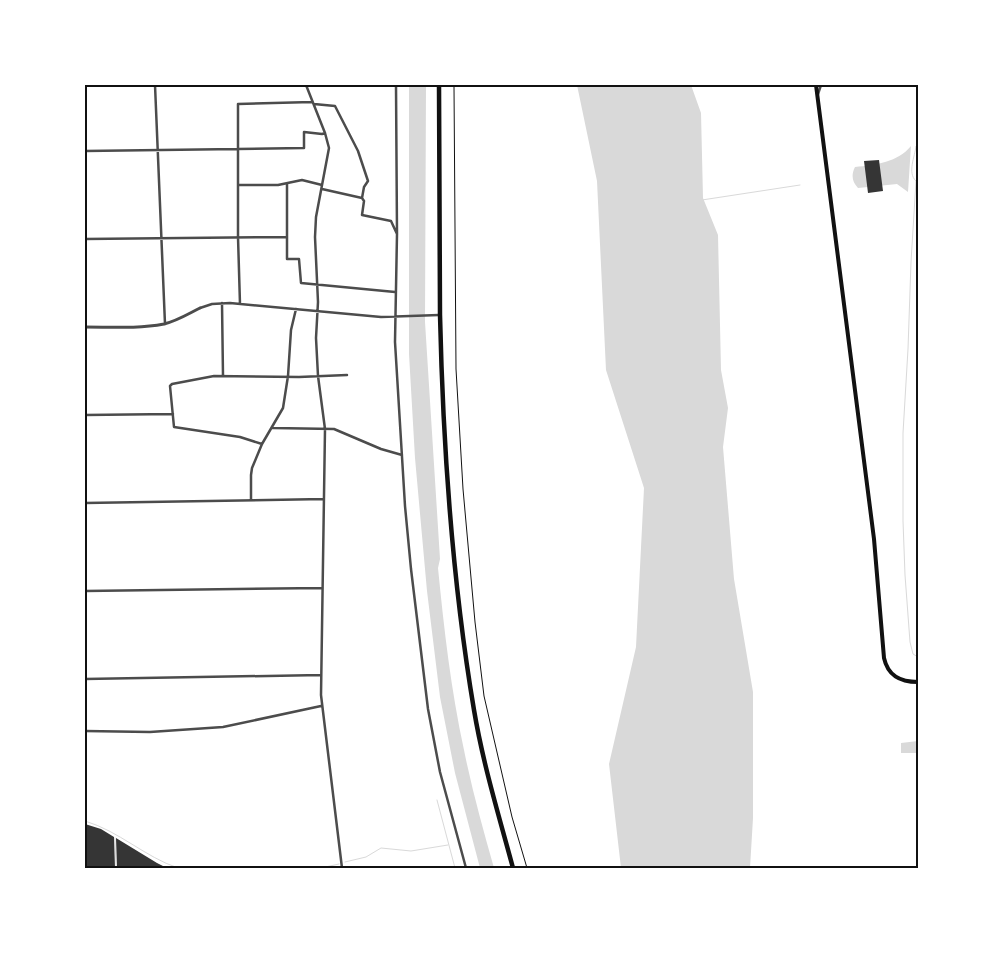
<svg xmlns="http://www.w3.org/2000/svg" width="1003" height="953" font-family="'Asap Condensed',sans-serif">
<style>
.water{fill:#d9d9d9}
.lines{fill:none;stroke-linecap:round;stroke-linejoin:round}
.stream{stroke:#d9d9d9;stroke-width:1}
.building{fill:#353535}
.path{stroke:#111;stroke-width:1}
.minor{stroke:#4c4c4c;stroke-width:2.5}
.tertiary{stroke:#4c4c4c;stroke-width:3}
.secondary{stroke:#111;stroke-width:4}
.primary{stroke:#111;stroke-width:4.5}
.neatline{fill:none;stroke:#111;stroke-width:2}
</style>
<rect width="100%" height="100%" fill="#fff"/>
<path class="water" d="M 409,85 L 426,85 L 425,322 L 440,559 L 438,568 C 444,629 451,690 464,750 C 472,790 483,829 494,868 L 480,868 L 455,773 L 440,697 L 427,591 L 415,458 L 409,354 Z
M 577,85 L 691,85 L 701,113 L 703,198 L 718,235 L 721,370 L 728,408 L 723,447 L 734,579 L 753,692 L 753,818 L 750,868 L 621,868 L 609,764 L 636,647 L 644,488 L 606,370 L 597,181 Z
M 911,146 L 908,192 L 897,184 L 858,188 C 852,182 851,175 855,167 C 876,165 898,162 911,146 Z
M 918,741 L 918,753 L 901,753 L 901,743 Z"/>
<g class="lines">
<path class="stream" d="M 918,144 L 916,146 C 915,156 907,173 916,181 L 911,262 L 908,349 L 903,433 L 903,521 L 905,575 L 910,642 L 913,654 L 918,657
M 702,200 L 800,185
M 437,800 L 455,868
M 85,821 C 119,831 145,857 178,868
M 115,838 L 116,868
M 345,862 L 366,857 L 381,848 L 411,851 L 448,845
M 321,868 L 339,864"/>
</g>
<path class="building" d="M 879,160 L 883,191 L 868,193 L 864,161 Z
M 85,824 L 101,829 L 114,837 L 115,868 L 85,868 Z
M 116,838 L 157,863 L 167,868 L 117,868 Z"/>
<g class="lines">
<path class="path" d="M 454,85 L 456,369 L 463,489 L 475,622 L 484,696 L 512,817 L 527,868"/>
<path class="minor" d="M 155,85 L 165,324
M 306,85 L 325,133 L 329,148 L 316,217 L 315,237 L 318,302 L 316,338 L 318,376 L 325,429 L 321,695 L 342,868
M 396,85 L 397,234 L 395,342 L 405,506 L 411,569 L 428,709 L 440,772 L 466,868
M 818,94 L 821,85
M 314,104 L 335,106 L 358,151 L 368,181 L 364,187 L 362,198
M 85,151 L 304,148 L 304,132 L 322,134 L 325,133
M 287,184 L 287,259 L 299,259 L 301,283 L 395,292
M 238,185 L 278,185 L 302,180 L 322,185
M 322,189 L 362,198 L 364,201 L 362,215 L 391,221 L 397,234
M 85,239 L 286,237
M 222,303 L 223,376
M 240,304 L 238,237 L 238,104 L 312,102
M 200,308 L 212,304 L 230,303 L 381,317 L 439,315
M 85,415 L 173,414
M 273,428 L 334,429 L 381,449 L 402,455
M 262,444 L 240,437 L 174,427 L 170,386 L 172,384 L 214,376 L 299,377 L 347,375
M 251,500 L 251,475 L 252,468 L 262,444 L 283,408 L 288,376 L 291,330 L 296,309
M 85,503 L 324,499
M 85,591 L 322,588
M 85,679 L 321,675
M 85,731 L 150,732 L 223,727 L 321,706"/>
<path class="tertiary" d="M 85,327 C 111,327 138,329 164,324 C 177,321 188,314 200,308"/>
<path class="secondary" d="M 816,85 L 874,539 L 884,658 C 888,676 900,682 918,682"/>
<path class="primary" d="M 439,85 C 440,162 439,238 440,315 C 443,447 452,580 474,710 C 483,764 499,816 513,868"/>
</g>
<rect width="1003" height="953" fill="none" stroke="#ffffff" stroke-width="172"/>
<rect x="86" y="86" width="831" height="781" class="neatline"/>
</svg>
